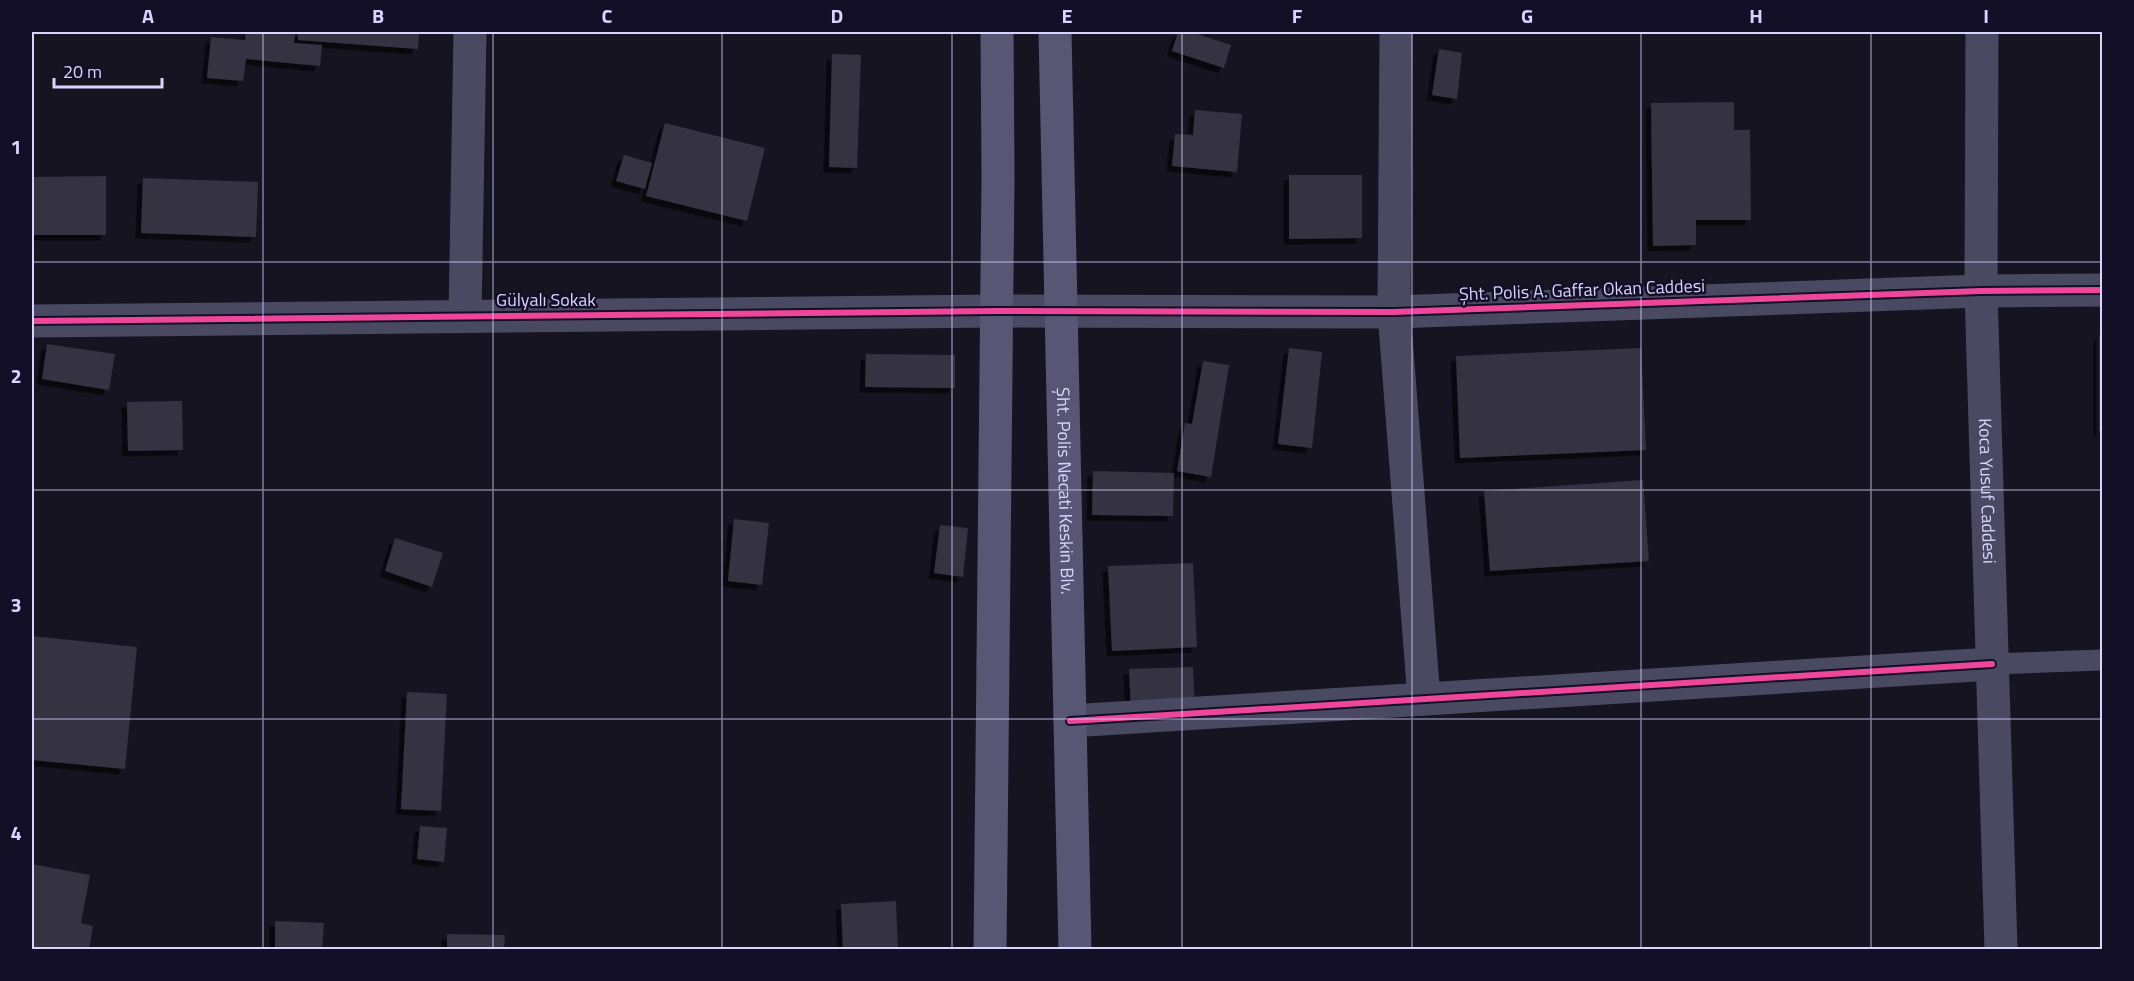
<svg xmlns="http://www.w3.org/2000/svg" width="2134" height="981" font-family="'Titillium Web',sans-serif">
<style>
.building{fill:#343243;filter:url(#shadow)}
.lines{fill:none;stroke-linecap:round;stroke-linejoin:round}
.lane{stroke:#4a4962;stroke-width:21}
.street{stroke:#4a4962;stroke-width:33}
.secondary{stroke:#575674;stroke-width:33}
.cycleway-casing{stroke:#130f26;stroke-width:10}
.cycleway{stroke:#ed469a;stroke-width:6}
.grid{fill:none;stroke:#d9d4ff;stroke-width:1.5;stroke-opacity:0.55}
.labels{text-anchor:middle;stroke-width:5;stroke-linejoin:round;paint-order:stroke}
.street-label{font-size:18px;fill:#d9d4ff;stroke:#130f26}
.neatline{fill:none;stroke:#d9d4ff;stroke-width:2}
.grid-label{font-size:20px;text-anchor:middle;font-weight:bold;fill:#d9d4ff}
</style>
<defs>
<filter id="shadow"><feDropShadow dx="-5.5" dy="5.5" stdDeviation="0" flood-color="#0009"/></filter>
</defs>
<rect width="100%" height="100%" fill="#161421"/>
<path class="building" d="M 246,32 L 295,32 L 294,43 L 322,45 L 320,66 L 246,59 L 243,81 L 207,78 L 211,37 L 245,40 Z
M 298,32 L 419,32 L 418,49 L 298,40 Z
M 1178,32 L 1191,32 L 1231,45 L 1224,68 L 1172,51 Z
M 1439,49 L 1462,53 L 1457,99 L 1432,95 Z
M 832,54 L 861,55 L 857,168 L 829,167 Z
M 1734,102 L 1734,130 L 1750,130 L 1751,220 L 1696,220 L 1696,245 L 1653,246 L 1651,103 Z
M 1195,110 L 1242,114 L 1237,172 L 1172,166 L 1175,134 L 1193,135 Z
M 665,123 L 765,148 L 747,221 L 646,196 Z
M 624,155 L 652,163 L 645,189 L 616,181 Z
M 1289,175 L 1362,175 L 1362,238 L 1289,239 Z
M 106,176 L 106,235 L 32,235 L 32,177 Z
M 143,178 L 258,182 L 256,237 L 141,233 Z
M 2099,335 L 2102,335 L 2102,431 L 2099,431 Z
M 47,344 L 115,354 L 109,390 L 42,379 Z
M 1289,348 L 1322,352 L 1312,448 L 1278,444 Z
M 1641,348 L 1646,450 L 1460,458 L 1456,356 Z
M 866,354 L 955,355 L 955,388 L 865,387 Z
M 1203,361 L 1229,365 L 1211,477 L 1177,471 L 1185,423 L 1192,424 Z
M 182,401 L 183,450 L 128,451 L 127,402 Z
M 1093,471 L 1174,473 L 1173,516 L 1092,515 Z
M 1643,480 L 1649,561 L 1490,571 L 1484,491 Z
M 734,519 L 769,523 L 762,585 L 728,581 Z
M 940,525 L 968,528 L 963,577 L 934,573 Z
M 395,538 L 443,553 L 432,587 L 385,571 Z
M 1193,563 L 1197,647 L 1112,651 L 1108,566 Z
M 32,636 L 137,647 L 125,769 L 32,760 Z
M 1193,667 L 1195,710 L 1131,713 L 1129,669 Z
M 407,692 L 447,694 L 441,811 L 401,809 Z
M 420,826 L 447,828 L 444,862 L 417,859 Z
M 32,864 L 90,875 L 81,923 L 93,926 L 89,950 L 32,950 Z
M 896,901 L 898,950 L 843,950 L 841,904 Z
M 275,921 L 324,923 L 322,950 L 275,950 Z
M 447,934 L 505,935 L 504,950 L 447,950 Z"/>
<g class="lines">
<path class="lane" d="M 1992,664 L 2102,660"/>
<g class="street">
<path d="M 1396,32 L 1394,312 L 1424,699"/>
<path id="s1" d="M 1982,32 L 1981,291 L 2001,950"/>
<path d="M 465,316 L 470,32"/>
<path d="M 32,321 L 996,311 L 1394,312 L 1981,291 L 2102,290"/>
<path d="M 1070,721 L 1992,664"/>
</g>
<g class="secondary">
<path id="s2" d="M 1055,32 L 1075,950"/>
<path d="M 990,950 L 998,177 L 997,32"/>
</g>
<g class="cycleway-casing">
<path id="cycleway" d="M 32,321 L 996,311 L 1394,312 L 1981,291 L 2102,290
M 1070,721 L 1992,664"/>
</g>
<use href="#cycleway" class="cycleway"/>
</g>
<path class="grid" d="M 263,32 L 263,950M 493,32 L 493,950M 722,32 L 722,950M 952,32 L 952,950M 1182,32 L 1182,950M 1412,32 L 1412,950M 1641,32 L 1641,950M 1871,32 L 1871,950M 32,262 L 2102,262M 32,490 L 2102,490M 32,719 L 2102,719"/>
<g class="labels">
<g class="street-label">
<text transform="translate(1582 290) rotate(-2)" y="6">Şht. Polis A. Gaffar Okan Caddesi</text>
<text x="546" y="306">Gülyalı Sokak</text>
<text dy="6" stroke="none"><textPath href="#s2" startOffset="459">Şht. Polis Necati Keskin Blv.</textPath></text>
<text dy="6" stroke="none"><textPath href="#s1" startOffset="459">Koca Yusuf Caddesi</textPath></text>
</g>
</g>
<rect width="2134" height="981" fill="none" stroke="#130f26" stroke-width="66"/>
<path d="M54 78v9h108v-9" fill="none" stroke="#d9d4ff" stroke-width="3"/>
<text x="63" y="78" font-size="18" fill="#d9d4ff" stroke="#130f26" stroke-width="4.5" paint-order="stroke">20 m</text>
<rect x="33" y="33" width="2068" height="915" class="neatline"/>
<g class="grid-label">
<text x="148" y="23">A</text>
<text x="378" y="23">B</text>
<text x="607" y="23">C</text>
<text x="837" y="23">D</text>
<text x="1067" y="23">E</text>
<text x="1297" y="23">F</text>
<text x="1527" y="23">G</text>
<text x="1756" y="23">H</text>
<text x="1986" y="23">I</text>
<text x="16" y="154">1</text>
<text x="16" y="383">2</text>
<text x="16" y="612">3</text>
<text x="16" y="840">4</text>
</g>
</svg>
